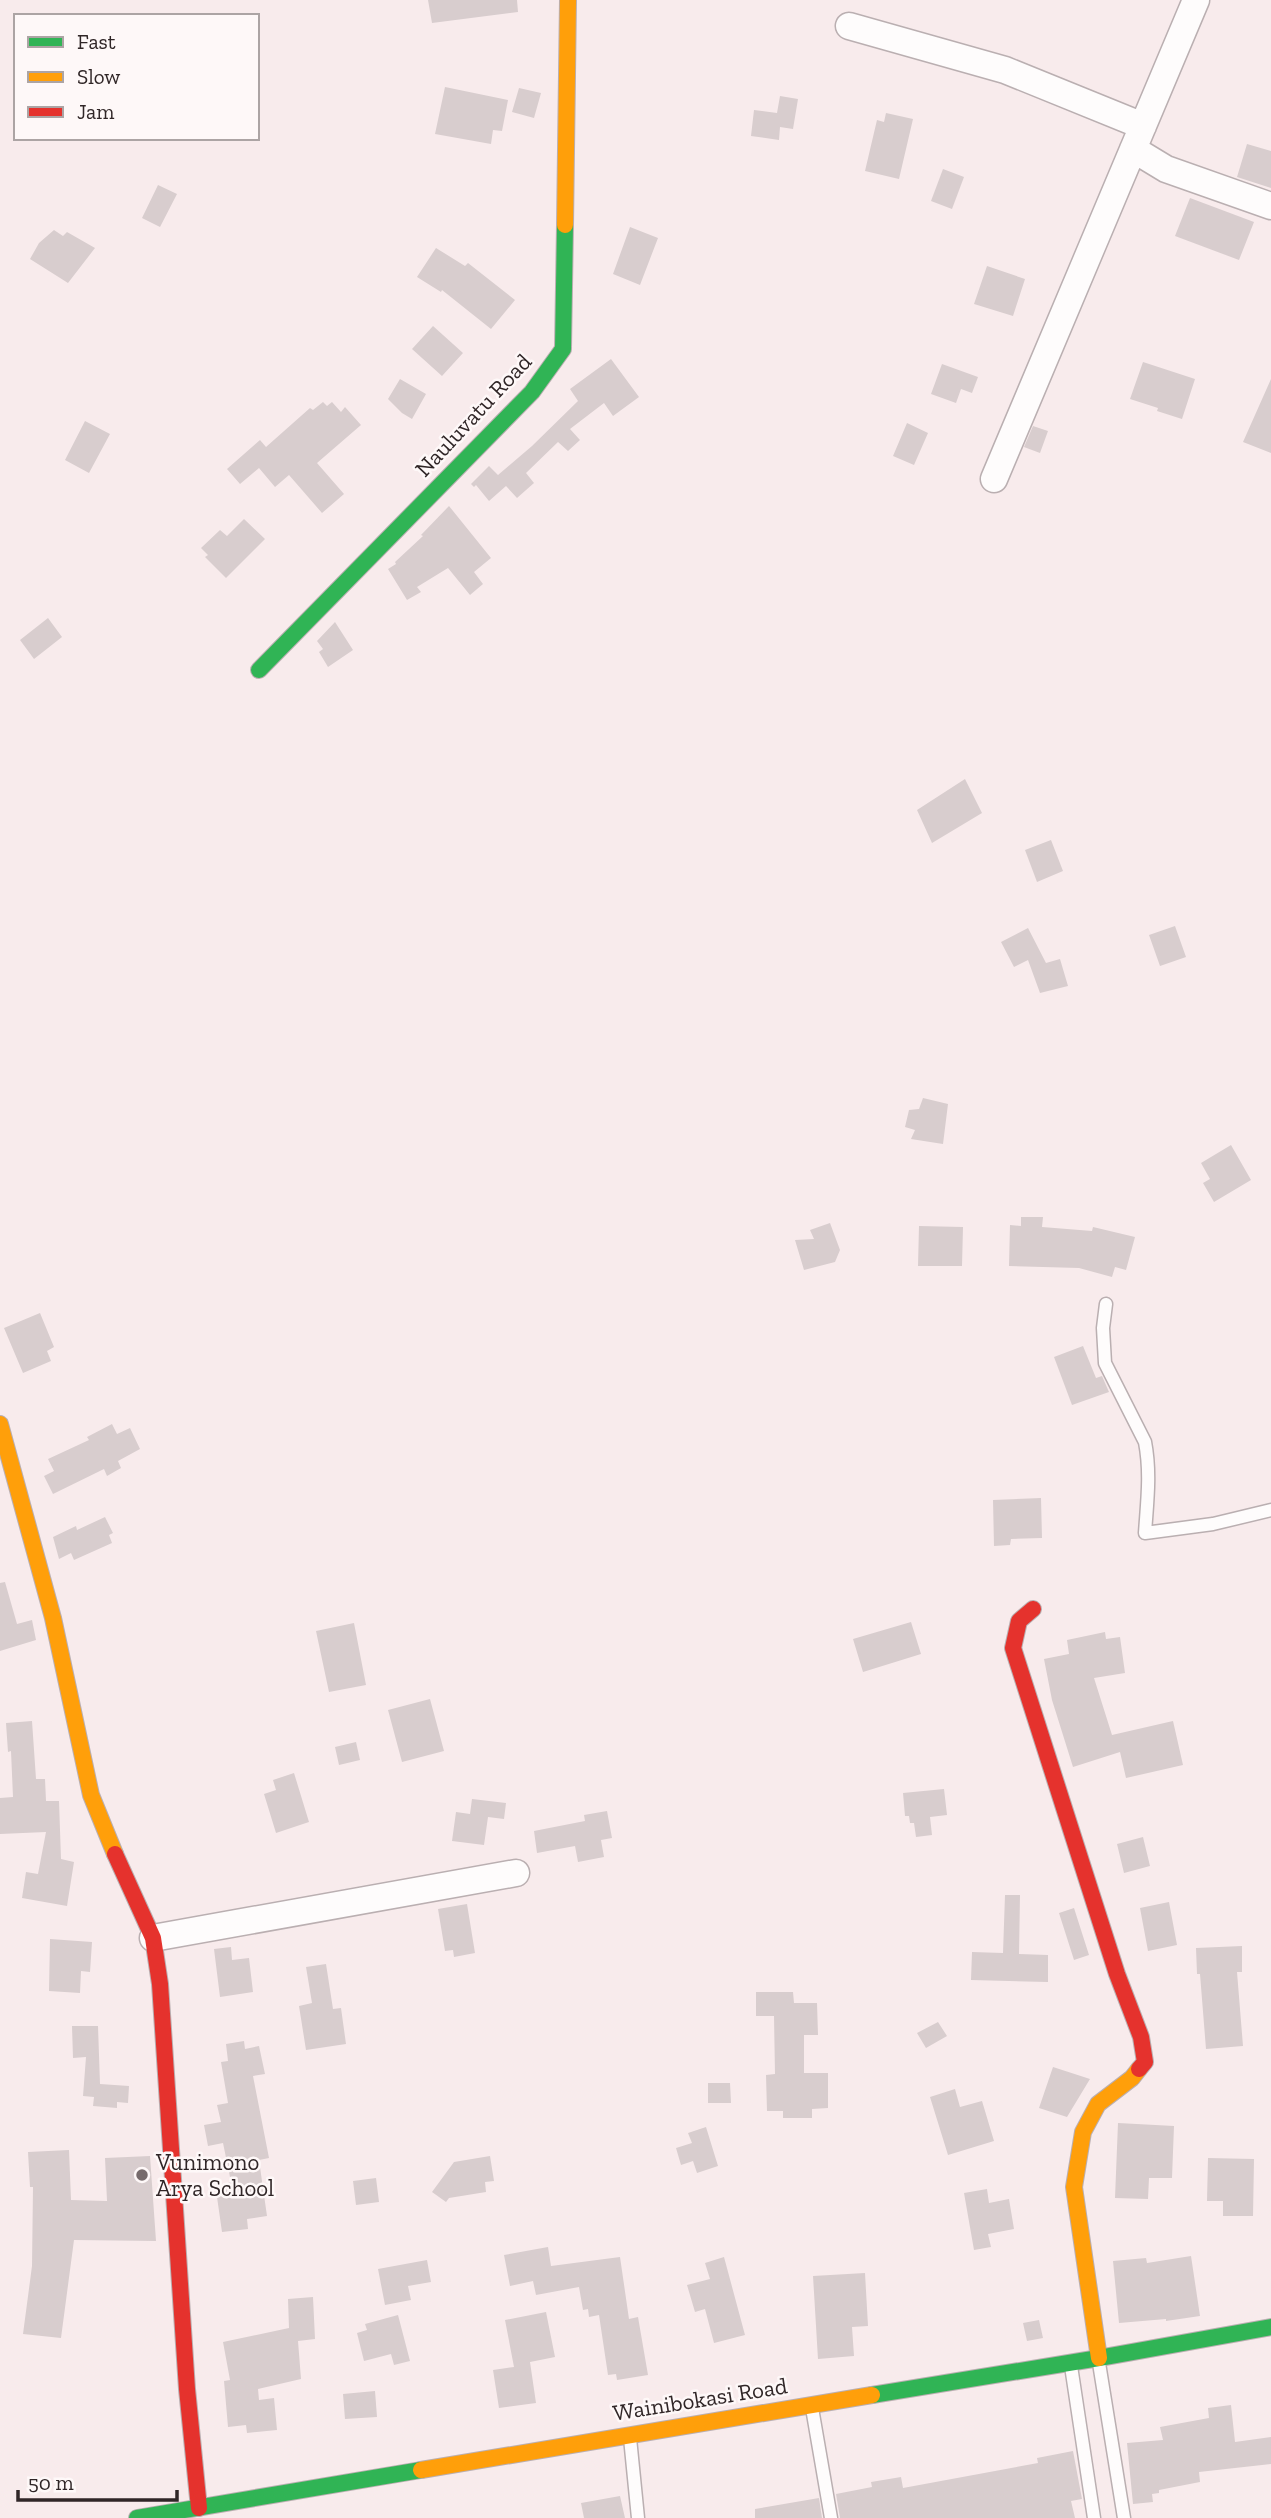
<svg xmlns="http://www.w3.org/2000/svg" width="1271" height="2518" font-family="'Zilla Slab',serif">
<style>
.building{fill:#d8cdce}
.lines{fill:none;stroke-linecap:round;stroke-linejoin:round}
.lane-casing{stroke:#baafb1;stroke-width:15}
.street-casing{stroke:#baafb1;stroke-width:29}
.fast-casing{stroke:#baafb1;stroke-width:18}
.slow-casing{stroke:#baafb1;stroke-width:18}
.jam-casing{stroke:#baafb1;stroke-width:18}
.lane{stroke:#fefcfc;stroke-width:12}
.street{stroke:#fefcfc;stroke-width:26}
.fast{stroke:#30b455;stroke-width:16}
.slow{stroke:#ff9f0a;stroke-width:16}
.jam{stroke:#e5322d;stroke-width:16}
.poi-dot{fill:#766b6c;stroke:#fef8f8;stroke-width:2.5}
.labels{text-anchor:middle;stroke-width:5;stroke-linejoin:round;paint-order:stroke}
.street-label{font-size:23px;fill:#302627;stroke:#fef8f8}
.poi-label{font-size:23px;fill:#302627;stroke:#fef8f8;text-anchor:start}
</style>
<rect width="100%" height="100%" fill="#f8ebec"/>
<path class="building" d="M 428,0 L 517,0 L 518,12 L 432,23 Z
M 445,87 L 508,100 L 502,131 L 493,130 L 491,144 L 435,134 Z
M 519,88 L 541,93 L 534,118 L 512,112 Z
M 780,96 L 798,99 L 793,129 L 780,127 L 779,140 L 751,136 L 754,110 L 777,113 Z
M 886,113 L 913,119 L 899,179 L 865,171 L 877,120 L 884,122 Z
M 1247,144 L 1271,151 L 1271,188 L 1237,177 Z
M 943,169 L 964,177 L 952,209 L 931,201 Z
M 158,185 L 177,194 L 160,227 L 142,218 Z
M 1190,198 L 1254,222 L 1239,260 L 1175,236 Z
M 630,227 L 658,238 L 640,285 L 613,274 Z
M 54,230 L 63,236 L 67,232 L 95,248 L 68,283 L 30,259 L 39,243 Z
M 436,248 L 465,266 L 468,263 L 515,300 L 491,329 L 442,290 L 441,292 L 417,277 Z
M 987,266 L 1025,279 L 1013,316 L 974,304 Z
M 433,326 L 463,353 L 442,376 L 412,349 Z
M 611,359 L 639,397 L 613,416 L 604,403 L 570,429 L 580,440 L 568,451 L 558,442 L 526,473 L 534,483 L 517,498 L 506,486 L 489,501 L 476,485 L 474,487 L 471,484 L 489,466 L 498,475 L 532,446 L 578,401 L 570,389 Z
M 1143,362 L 1195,379 L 1182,419 L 1157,411 L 1158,408 L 1130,399 Z
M 942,364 L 978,377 L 972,393 L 961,389 L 956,403 L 931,394 Z
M 400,379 L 426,394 L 412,419 L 402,413 L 388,399 Z
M 1271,379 L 1271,453 L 1243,442 Z
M 323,402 L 327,406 L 332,402 L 341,412 L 345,407 L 361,425 L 317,463 L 344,494 L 322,513 L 289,475 L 275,487 L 259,468 L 240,484 L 227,469 L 260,440 L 266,447 L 310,408 L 313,410 Z
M 85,421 L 110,434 L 89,473 L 65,460 Z
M 907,423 L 928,433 L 914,465 L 893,456 Z
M 1033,426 L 1048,431 L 1040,453 L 1024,447 Z
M 449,506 L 491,558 L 474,572 L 483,584 L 470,595 L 448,568 L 417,587 L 421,592 L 407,600 L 388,569 L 396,564 L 395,562 L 423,536 L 421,535 Z
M 244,519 L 265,539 L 226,578 L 205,557 L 208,555 L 201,548 L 220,530 L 227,536 Z
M 48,618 L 62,637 L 34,659 L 20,640 Z
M 335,622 L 353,650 L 328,667 L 319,652 L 323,649 L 317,641 Z
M 965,779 L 982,813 L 932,843 L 917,810 Z
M 1051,840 L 1063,871 L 1037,882 L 1025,850 Z
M 1175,926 L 1186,957 L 1160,966 L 1149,935 Z
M 1028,928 L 1046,963 L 1060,959 L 1068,986 L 1040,993 L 1028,960 L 1014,967 L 1001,942 Z
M 923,1098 L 948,1104 L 943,1144 L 911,1139 L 915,1130 L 905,1127 L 909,1110 L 919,1109 Z
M 1231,1145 L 1251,1180 L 1214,1202 L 1203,1183 L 1210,1179 L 1201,1163 Z
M 1021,1217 L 1043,1217 L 1042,1227 L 1092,1231 L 1093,1227 L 1135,1237 L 1126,1270 L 1115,1267 L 1112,1277 L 1079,1268 L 1009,1266 L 1010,1225 L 1021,1226 Z
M 830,1223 L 840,1250 L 835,1262 L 804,1270 L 795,1240 L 814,1239 L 810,1230 Z
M 919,1226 L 963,1227 L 962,1266 L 918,1266 Z
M 40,1313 L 54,1347 L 47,1351 L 51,1361 L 23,1373 L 4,1328 Z
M 1083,1346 L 1096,1378 L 1102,1376 L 1109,1392 L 1072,1405 L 1054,1357 Z
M 112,1424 L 117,1434 L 130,1428 L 140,1449 L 118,1461 L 121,1468 L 107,1476 L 104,1469 L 53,1494 L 44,1476 L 54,1471 L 48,1459 L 89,1440 L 87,1437 Z
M 1041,1498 L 1042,1538 L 1011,1539 L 1010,1545 L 994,1546 L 993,1500 Z
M 105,1517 L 113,1533 L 109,1535 L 112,1543 L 74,1560 L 71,1553 L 59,1559 L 53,1537 L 76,1526 L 77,1530 Z
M 5,1582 L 17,1624 L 32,1620 L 36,1640 L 0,1651 L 0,1583 Z
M 911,1622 L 921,1654 L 863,1672 L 853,1639 Z
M 354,1623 L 366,1685 L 329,1692 L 316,1631 Z
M 1105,1632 L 1106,1639 L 1120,1637 L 1125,1673 L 1094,1678 L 1112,1735 L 1173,1721 L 1183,1765 L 1126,1778 L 1120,1752 L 1073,1767 L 1052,1700 L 1044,1659 L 1069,1654 L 1067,1640 Z
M 430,1699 L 444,1751 L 402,1762 L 388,1710 Z
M 32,1721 L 36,1779 L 45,1779 L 46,1801 L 59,1801 L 61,1859 L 74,1862 L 67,1906 L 22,1898 L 26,1872 L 38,1874 L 46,1832 L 0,1834 L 0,1798 L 13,1797 L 11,1751 L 8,1752 L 6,1723 Z
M 356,1742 L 360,1760 L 339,1765 L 335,1747 Z
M 294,1773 L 309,1822 L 276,1833 L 264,1794 L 276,1790 L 273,1780 Z
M 944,1789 L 947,1815 L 930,1817 L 932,1835 L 916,1837 L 914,1823 L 910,1823 L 909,1816 L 905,1816 L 903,1793 Z
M 472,1799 L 506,1803 L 504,1819 L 488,1817 L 484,1845 L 452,1841 L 456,1812 L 470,1814 Z
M 607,1811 L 612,1838 L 601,1840 L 604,1857 L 578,1862 L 575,1846 L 537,1853 L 534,1831 L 585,1821 L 584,1815 Z
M 1143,1837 L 1150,1866 L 1124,1873 L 1117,1844 Z
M 1005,1895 L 1020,1895 L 1019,1954 L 1048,1955 L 1048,1982 L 971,1980 L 972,1952 L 1003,1953 Z
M 1169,1902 L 1177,1945 L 1148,1951 L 1140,1908 Z
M 467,1904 L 475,1953 L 454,1957 L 453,1950 L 445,1951 L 438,1909 Z
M 1074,1908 L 1089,1955 L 1074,1960 L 1059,1913 Z
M 50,1939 L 92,1942 L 90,1972 L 81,1971 L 80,1993 L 49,1991 Z
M 1242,1946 L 1242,1972 L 1237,1972 L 1243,2046 L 1206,2049 L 1200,1974 L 1197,1974 L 1196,1948 Z
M 231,1947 L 232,1960 L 249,1958 L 253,1992 L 220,1997 L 214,1949 Z
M 326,1964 L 333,2009 L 341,2008 L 346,2044 L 306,2050 L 299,2006 L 312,2003 L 306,1967 Z
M 756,1992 L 793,1992 L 794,2003 L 817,2003 L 818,2035 L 804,2035 L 804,2073 L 828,2073 L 828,2108 L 812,2109 L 812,2118 L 783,2118 L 783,2111 L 767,2111 L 766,2075 L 775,2074 L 774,2016 L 756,2016 Z
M 938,2022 L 947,2036 L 926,2048 L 917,2033 Z
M 72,2026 L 98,2026 L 100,2084 L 129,2086 L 128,2103 L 117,2102 L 117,2108 L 93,2106 L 94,2097 L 83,2096 L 86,2057 L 73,2058 Z
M 244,2041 L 245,2049 L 259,2046 L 265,2074 L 253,2076 L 269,2158 L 259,2160 L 267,2216 L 247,2219 L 248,2229 L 222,2232 L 216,2190 L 228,2189 L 228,2183 L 231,2182 L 223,2143 L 208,2146 L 204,2125 L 221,2122 L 217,2105 L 228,2103 L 221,2062 L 228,2061 L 226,2044 Z
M 1053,2067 L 1090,2079 L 1067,2117 L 1039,2108 Z
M 708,2083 L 730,2083 L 731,2103 L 708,2103 Z
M 955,2089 L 960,2107 L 982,2101 L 994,2141 L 948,2155 L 930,2097 Z
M 1118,2123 L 1174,2126 L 1172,2178 L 1149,2178 L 1148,2199 L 1115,2198 Z
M 706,2127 L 718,2166 L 697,2173 L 693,2161 L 681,2165 L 676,2148 L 692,2143 L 688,2133 Z
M 69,2150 L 71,2200 L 107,2201 L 105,2158 L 150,2156 L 156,2241 L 74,2240 L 61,2338 L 23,2334 L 32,2266 L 33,2187 L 30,2187 L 28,2152 Z
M 490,2156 L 494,2181 L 485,2182 L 486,2192 L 449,2198 L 446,2202 L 432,2192 L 454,2162 Z
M 1208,2158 L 1254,2159 L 1253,2216 L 1223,2216 L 1223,2201 L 1207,2201 Z
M 376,2178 L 379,2202 L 356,2205 L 353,2181 Z
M 987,2189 L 989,2203 L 1009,2199 L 1014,2229 L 988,2234 L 991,2247 L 974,2250 L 964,2193 Z
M 548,2247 L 551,2266 L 620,2257 L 629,2319 L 638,2317 L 648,2375 L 617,2380 L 616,2374 L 608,2375 L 599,2315 L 589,2317 L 588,2309 L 583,2310 L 579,2287 L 536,2295 L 533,2281 L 510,2286 L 504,2255 Z
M 1191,2256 L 1200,2316 L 1166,2321 L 1166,2319 L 1119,2323 L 1113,2261 L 1146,2258 L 1147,2263 Z
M 724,2257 L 745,2335 L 714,2343 L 705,2309 L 695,2312 L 687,2285 L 710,2279 L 705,2263 Z
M 427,2260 L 431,2282 L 408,2286 L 411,2300 L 385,2305 L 378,2269 Z
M 865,2273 L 868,2326 L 852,2327 L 854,2356 L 818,2359 L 813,2276 Z
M 313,2297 L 315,2339 L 298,2341 L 301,2379 L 258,2389 L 259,2400 L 274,2398 L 277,2430 L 247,2433 L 246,2425 L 228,2427 L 224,2381 L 230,2380 L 223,2342 L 289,2328 L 288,2299 Z
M 546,2312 L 555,2357 L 530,2362 L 536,2403 L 499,2408 L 493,2370 L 514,2367 L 505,2320 Z
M 398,2315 L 410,2361 L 394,2365 L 391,2354 L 364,2361 L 357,2333 L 367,2330 L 365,2324 Z
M 1039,2320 L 1043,2338 L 1027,2341 L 1023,2323 Z
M 375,2391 L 377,2417 L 345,2419 L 343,2394 Z
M 1231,2405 L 1235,2442 L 1271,2437 L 1271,2464 L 1199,2472 L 1200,2482 L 1159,2490 L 1159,2493 L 1152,2494 L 1153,2502 L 1133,2504 L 1127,2443 L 1163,2440 L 1160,2427 L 1209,2418 L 1208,2408 Z
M 1073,2451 L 1082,2499 L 1071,2501 L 1075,2518 L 840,2518 L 836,2494 L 872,2487 L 871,2482 L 901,2477 L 903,2488 L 1038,2463 L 1037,2458 Z
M 620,2496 L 625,2518 L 584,2518 L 581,2503 Z
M 819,2498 L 822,2518 L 755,2518 L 755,2509 Z"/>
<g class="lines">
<g class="lane-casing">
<path id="lane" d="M 1106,1304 L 1103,1328 L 1105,1363 L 1145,1442 C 1151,1473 1147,1503 1145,1533 L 1213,1524 L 1271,1510
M 1099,2363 L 1124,2518
M 1071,2366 L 1094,2518
M 812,2408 L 831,2518
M 630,2438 L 638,2518"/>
</g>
<g class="street-casing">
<path id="street" d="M 849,26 L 1005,70 L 1143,126
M 1133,149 L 1166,169 L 1271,206
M 994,479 L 1196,0
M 153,1938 L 516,1873"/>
</g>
<g class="fast-casing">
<path id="fast" d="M 259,670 L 532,392 L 563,349 L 565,225
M 872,2395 L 1099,2358 L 1271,2327
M 137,2518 L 421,2470"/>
</g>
<g class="slow-casing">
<path id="slow" d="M 565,225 L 568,0
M 0,1424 L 53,1618 L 91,1795 L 115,1854
M 1099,2358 L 1074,2187 L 1083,2132 L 1098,2104 L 1132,2078 L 1139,2069
M 421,2470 L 872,2395"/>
</g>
<g class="jam-casing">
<path id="jam" d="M 1033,1609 L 1019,1621 L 1013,1648 L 1117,1974 L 1141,2037 L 1145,2062 L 1139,2069
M 115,1854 L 153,1938 L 160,1984 L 187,2389 L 199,2508"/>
</g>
<use href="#lane" class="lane"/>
<use href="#street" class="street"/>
<use href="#fast" class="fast"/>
<use href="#slow" class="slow"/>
<use href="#jam" class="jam"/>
</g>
<circle class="poi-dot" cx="142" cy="2175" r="7"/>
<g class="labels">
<g class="street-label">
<text transform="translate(473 415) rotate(-47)" y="8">Nauluvatu Road</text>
<text transform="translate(700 2399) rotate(-9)" y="8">Wainibokasi Road</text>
</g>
<g class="poi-label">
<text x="156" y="2170">Vunimono<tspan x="156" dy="26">Arya School</tspan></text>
</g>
</g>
<rect x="14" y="14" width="245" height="126" fill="#fef8f8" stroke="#aca4a4" stroke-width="2"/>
<rect x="28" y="37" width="35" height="10" fill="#30b455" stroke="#aca4a4" stroke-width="2"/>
<text x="77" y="49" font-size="21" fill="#302627">Fast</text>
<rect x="28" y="72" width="35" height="10" fill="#ff9f0a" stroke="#aca4a4" stroke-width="2"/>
<text x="77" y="84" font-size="21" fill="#302627">Slow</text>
<rect x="28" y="107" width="35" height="10" fill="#e5322d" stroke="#aca4a4" stroke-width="2"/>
<text x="77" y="119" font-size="21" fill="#302627">Jam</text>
<path d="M18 2490v10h159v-10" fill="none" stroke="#302627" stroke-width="3.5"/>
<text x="28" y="2490" font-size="21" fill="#302627" stroke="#fef8f8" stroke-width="5" paint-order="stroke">50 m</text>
</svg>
